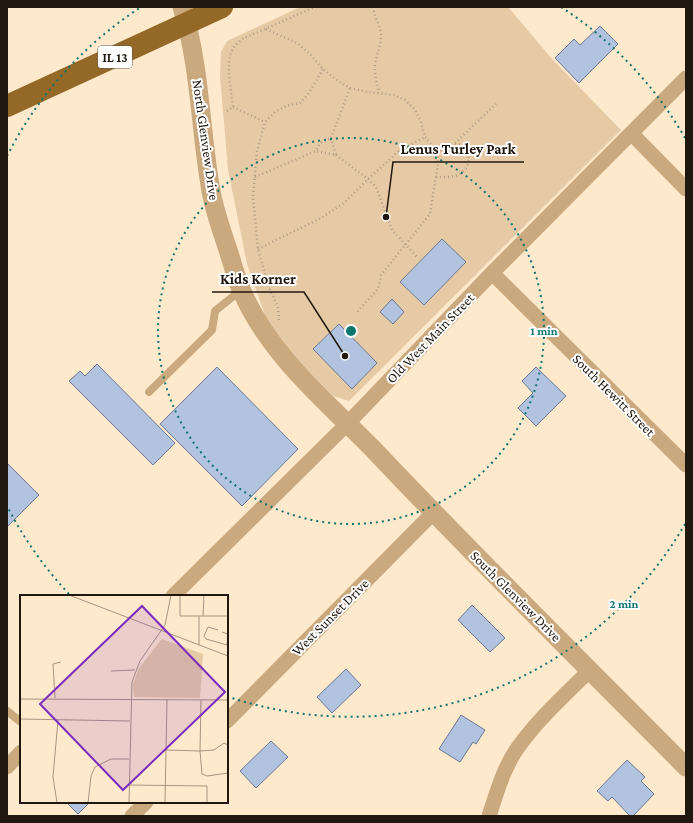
<svg xmlns="http://www.w3.org/2000/svg" width="693" height="823" font-family="'Crimson Pro',serif">
<style>
.green{fill:#e6caa5}
.building{fill:#b2c3df;stroke:#697993}
.lines{fill:none;stroke-linecap:round;stroke-linejoin:round}
.path{stroke:#ad9c87;stroke-width:2.5;stroke-dasharray:1 3;stroke-linecap:butt}
.service{stroke:#caa97e;stroke-width:8}
.minor{stroke:#caa97e;stroke-width:15}
.tertiary{stroke:#caa97e;stroke-width:19}
.trunk{stroke:#946826;stroke-width:22}
.ring{fill:none;stroke:#0f766e;stroke-width:2;stroke-dasharray:2 4}
.labels{text-anchor:middle;stroke-width:4;stroke-linejoin:round;paint-order:stroke}
.shield{fill:#fff;stroke:#635d56;stroke-width:1}
.shield-label{font-size:13px;font-weight:bold;fill:#20180e}
.street-label{font-size:14px;fill:#20180e;stroke:#fff}
.inset-road{fill:none;stroke:#a69581;stroke-width:1}
.view{fill:#7b2cbf;fill-opacity:0.15;stroke:#7b2cbf;stroke-width:2}
.inset-edge{fill:none;stroke:#20180e;stroke-width:2}
.centre{fill:#0f766e;stroke:#fff;stroke-width:2}
.ring-label{font-size:12px;text-anchor:middle;font-weight:bold;fill:#0f766e;stroke:#fff;stroke-width:4;stroke-linejoin:round;paint-order:stroke}
.leader{fill:none;stroke:#20180e;stroke-width:1.5}
.callout-dot{fill:#20180e;stroke:#fff;stroke-width:1.5}
.callout-label{font-size:15px;text-anchor:middle;font-weight:bold;fill:#20180e;stroke:#fff;stroke-width:4;stroke-linejoin:round;paint-order:stroke}
</style>
<rect width="100%" height="100%" fill="#ffe9cd"/>
<path class="green" d="M 300,7 L 508,7 L 553,60 L 621,130 L 349,401 L 333,396 L 293,355 L 266,318 L 247,264 L 228,170 L 220,76 L 221,52 L 227,41 Z"/>
<path class="building" d="M 600,26 L 618,44 L 579,83 L 555,58 L 574,39 L 580,45 Z
M 442,239 L 466,262 L 424,305 L 400,282 Z
M 392,299 L 404,312 L 393,324 L 380,312 Z
M 339,324 L 377,363 L 352,389 L 313,349 Z
M 97,364 L 175,443 L 153,465 L 69,381 L 80,371 L 85,376 Z
M 217,367 L 298,449 L 242,506 L 160,424 Z
M 536,367 L 566,396 L 536,426 L 518,408 L 533,393 L 522,381 Z
M 7,463 L 39,495 L 7,527 Z
M 472,605 L 505,638 L 490,652 L 458,620 Z
M 346,669 L 361,685 L 332,713 L 317,697 Z
M 461,715 L 485,730 L 476,744 L 473,742 L 460,762 L 439,749 Z
M 271,741 L 288,757 L 256,788 L 240,771 Z
M 627,760 L 645,777 L 641,781 L 654,794 L 633,816 L 630,816 L 612,797 L 608,801 L 597,791 Z
M 66,802 L 90,802 L 78,814 Z"/>
<g class="lines">
<path class="path" d="M 373,7 C 374,16 380,25 381,34 C 381,45 377,54 375,65 C 374,74 377,83 379,92
M 266,29 L 297,43 L 309,53 L 323,69 L 338,81 L 350,88 L 368,92 L 394,95 L 405,100 L 415,110 L 421,122 L 425,137 L 438,153 L 438,164 L 430,214 L 381,275 L 378,289 L 357,312
M 233,107 L 265,122
M 227,111 L 233,107 C 231,90 225,63 233,48 C 235,45 239,42 242,39 L 315,7
M 331,138 L 336,155 L 316,151 L 320,143 Z
M 331,138 L 350,88
M 455,143 L 496,104
M 336,155 L 368,179 L 376,187 L 392,230 L 418,258
M 255,177 L 316,151
M 436,177 C 444,177 454,178 461,173 C 475,165 468,142 454,144 C 449,145 442,150 438,153
M 258,249 L 321,218 L 344,203 L 368,179 L 399,151 L 425,137
M 279,320 L 278,307 L 268,285 L 258,249 L 253,196 L 257,151 L 265,122 L 275,112 L 286,106 L 300,103 L 309,93 L 323,69"/>
<path class="service" d="M 149,392 L 212,330 L 215,311 L 241,290
M 7,711 L 21,722"/>
<path class="minor" d="M 632,134 L 686,189
M 492,273 L 686,465
M 173,596 L 348,423 L 492,273 L 686,78
M 227,721 L 433,513
M 7,767 L 21,752
M 132,816 L 146,802
M 489,816 C 497,792 504,766 519,746 C 539,718 566,694 590,670"/>
<path class="tertiary" d="M 182,7 C 200,65 200,126 210,185 C 213,208 222,231 229,253 C 233,265 236,278 241,289 C 268,354 325,400 373,449 C 475,557 581,661 686,767"/>
<path class="trunk" d="M 7,106 L 222,7"/>
</g>
<g class="ring">
<circle cx="351" cy="331" r="193"/>
<path d="M685 524A386 386 0 0 1 229 697M69 594A386 386 0 0 1 7 506M7 156A386 386 0 0 1 141 7M561 7A386 386 0 0 1 685 138"/>
</g>
<g class="labels">
<rect class="shield" x="98" y="46" width="34" height="22" rx="3"/>
<g class="shield-label">
<text x="115" y="62">IL 13</text>
</g>
<g class="street-label">
<text transform="translate(206 140) rotate(82)" y="5">North Glenview Drive</text>
<text transform="translate(430 338) rotate(-46)" y="5">Old West Main Street</text>
<text transform="translate(614 395) rotate(45)" y="5">South Hewitt Street</text>
<text transform="translate(516 596) rotate(45)" y="5">South Glenview Drive</text>
<text transform="translate(330 617) rotate(-45)" y="5">West Sunset Drive</text>
</g>
</g>
<g transform="translate(20 595)">
<rect width="208" height="208" fill="#ffe9cd"/>
<path d="M 142,44 L 183,59 L 180,103 L 114,102 L 113,89 L 119,73 Z" fill="#e6caa5"/>
<path class="inset-road" d="M 49,0 L 208,61M 160,0 L 160,21 L 208,21M 183,21 L 184,0M 184,41 L 186,44 L 207,50 L 208,39 L 202,37M 184,41 L 188,32 L 198,35M 179,50 L 179,21M 91,76 L 115,75M 35,103 L 33,69 L 41,67M 0,104 L 208,105M 0,124 L 110,126M 208,150 L 204,148 L 194,155 L 180,156 L 182,179 L 187,181 L 208,178M 146,155 L 180,156 L 181,105M 109,190 L 187,191 L 187,208M 37,208 L 33,182 L 38,125M 68,208 L 71,181 L 75,172 L 91,164 L 109,164M 109,208 L 112,87 L 120,66 L 145,30 L 151,0M 145,208 L 147,104"/>
<path class="view" d="M 122,11 L 205,97 L 103,195 L 20,109 Z"/>
<rect width="208" height="208" class="inset-edge"/>
</g>
<circle cx="351" cy="331" r="6" class="centre"/>
<g class="ring-label">
<text x="544" y="335">1 min</text>
<text x="624" y="608">2 min</text>
</g>
<path class="leader" d="M386 217L393 162H524M345 356L304 292H212"/>
<g class="callout-dot">
<circle cx="386" cy="217" r="4"/>
<circle cx="345" cy="356" r="4"/>
</g>
<g class="callout-label">
<text x="458" y="154">Lenus Turley Park</text>
<text x="258" y="284">Kids Korner</text>
</g>
<rect width="693" height="823" fill="none" stroke="#20180e" stroke-width="16"/>
</svg>
